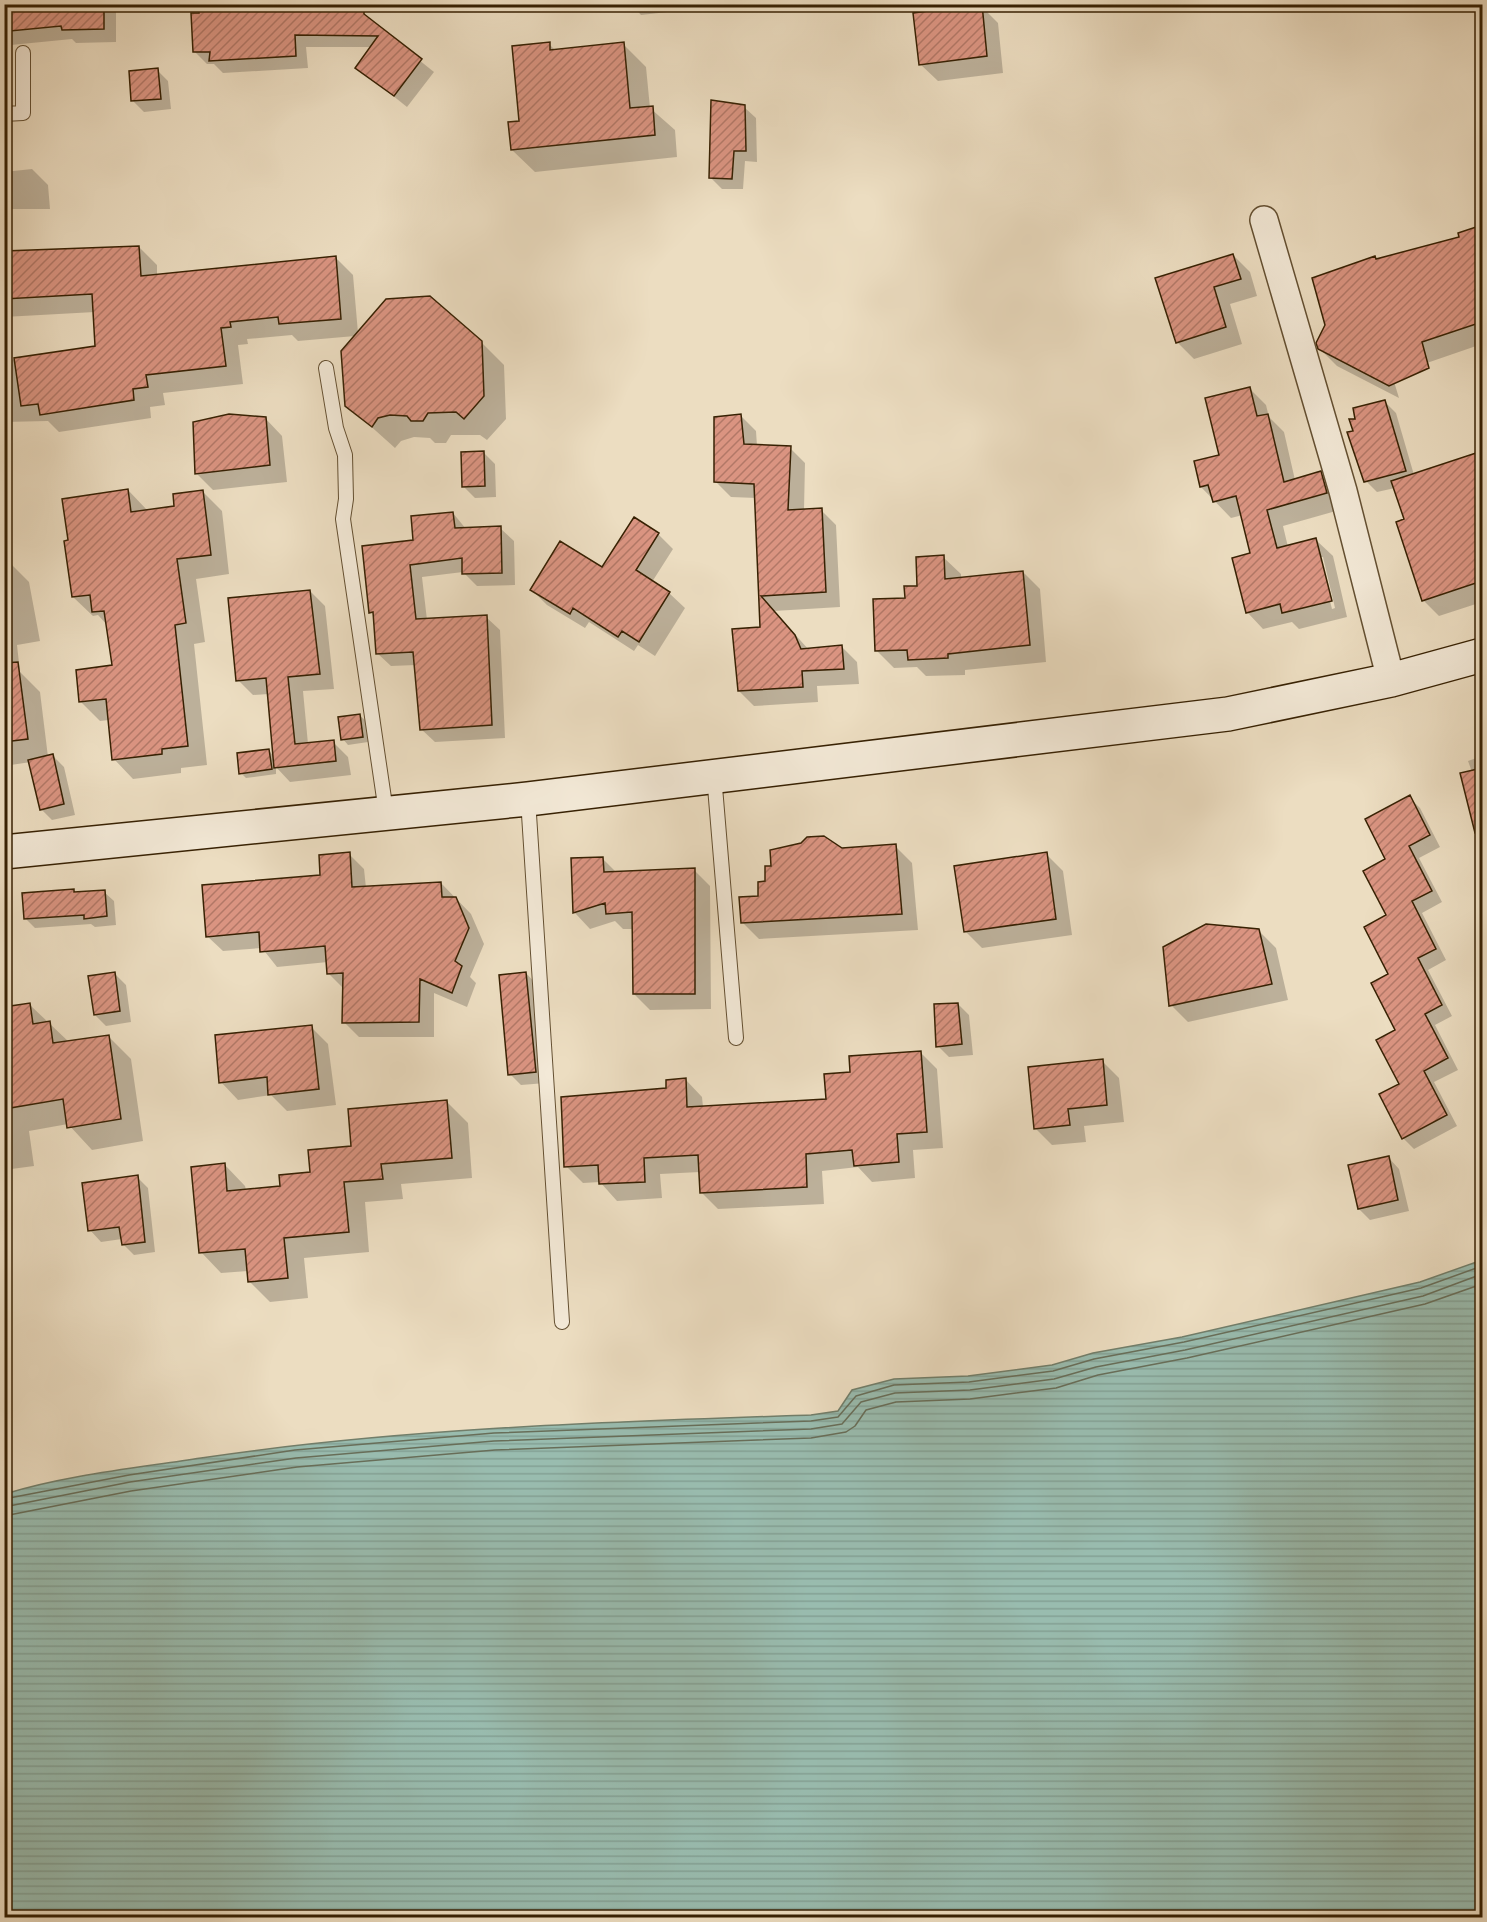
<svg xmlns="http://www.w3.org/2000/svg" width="1487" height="1922" font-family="'Libre Bodoni',serif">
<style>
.water{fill:url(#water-rules);stroke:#727e6a;stroke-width:1.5}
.shadow{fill:#0003;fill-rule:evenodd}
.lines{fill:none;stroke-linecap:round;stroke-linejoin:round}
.shore{stroke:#686e59;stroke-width:1.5}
.building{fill:url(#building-hatch);stroke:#372103;stroke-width:1.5}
.service-casing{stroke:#645032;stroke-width:16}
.minor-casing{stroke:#645032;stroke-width:30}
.secondary-casing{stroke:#372103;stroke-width:36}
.service{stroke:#f3e9d7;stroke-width:14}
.minor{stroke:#f3e9d7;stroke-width:27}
.secondary{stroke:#f3e9d7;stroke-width:33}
</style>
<defs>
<pattern id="water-rules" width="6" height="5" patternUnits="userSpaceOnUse" patternTransform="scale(1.5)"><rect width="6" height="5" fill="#99bcaf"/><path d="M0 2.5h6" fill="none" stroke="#84a195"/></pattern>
<pattern id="building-hatch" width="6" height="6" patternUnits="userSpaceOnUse" patternTransform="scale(1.5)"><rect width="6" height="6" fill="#da9481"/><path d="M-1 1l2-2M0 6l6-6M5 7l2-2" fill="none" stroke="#b27867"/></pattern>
</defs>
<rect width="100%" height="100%" fill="#ecddc1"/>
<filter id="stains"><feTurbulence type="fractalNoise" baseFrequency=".00333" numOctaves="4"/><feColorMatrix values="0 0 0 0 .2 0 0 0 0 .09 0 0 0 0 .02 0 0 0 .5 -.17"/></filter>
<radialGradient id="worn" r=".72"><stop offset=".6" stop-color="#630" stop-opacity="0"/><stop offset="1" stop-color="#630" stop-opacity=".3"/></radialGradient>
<path class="water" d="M 1482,1260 L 1482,1917 L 5,1917 L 5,1494 C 66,1475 137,1468 201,1458 C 403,1428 607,1422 811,1415 L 838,1411 L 852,1390 L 894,1379 L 968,1376 L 1052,1365 L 1093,1353 L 1182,1337 L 1420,1282 Z"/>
<path class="shadow" d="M 41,4 L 116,4 L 116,42 L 76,43 L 72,39 L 11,45 L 11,62 L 4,62 L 4,8 Z
M 349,4 L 434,72 L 407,107 L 357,67 L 371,47 L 306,47 L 308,68 L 223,73 L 214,64 L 207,64 L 195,52 Z
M 631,4 L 720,4 L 720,6 L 641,15 Z
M 981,6 L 998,23 L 1003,73 L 938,81 L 920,64 Z
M 549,44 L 556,51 L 623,44 L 646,67 L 650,108 L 675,130 L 677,157 L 535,172 L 512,150 Z
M 157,70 L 168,81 L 171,109 L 144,112 L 133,101 Z
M 744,107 L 756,118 L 757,162 L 745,161 L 743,189 L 722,189 L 711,178 Z
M 32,169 L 48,185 L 50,209 L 4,209 L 4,172 Z
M 1482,227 L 1482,344 L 1392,375 L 1399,398 L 1337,366 L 1319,348 L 1327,325 L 1377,260 L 1461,238 L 1460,234 Z
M 139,247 L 157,265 L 157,276 L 335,257 L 353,275 L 358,333 L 481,342 L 504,365 L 506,419 L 487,440 L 480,435 L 451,435 L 446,443 L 435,443 L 430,438 L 414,437 L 401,441 L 395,448 L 347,405 L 355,336 L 298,341 L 292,335 L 247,339 L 248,344 L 238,345 L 243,384 L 163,393 L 165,405 L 150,407 L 151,418 L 59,432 L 48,421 L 4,422 L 4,361 L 97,347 L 95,312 L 4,317 L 4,253 Z
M 1233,255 L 1250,272 L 1257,296 L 1230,304 L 1242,344 L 1194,359 L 1177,342 Z
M 1250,389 L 1266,405 L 1269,417 L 1284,432 L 1295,480 L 1320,473 L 1337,489 L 1343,509 L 1283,526 L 1288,547 L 1316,540 L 1333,556 L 1347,617 L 1299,629 L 1292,622 L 1263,629 L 1247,612 L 1252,554 L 1243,515 L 1231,518 L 1201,487 L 1221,457 ZM 1319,557 L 1323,557 L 1335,608 L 1332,609 Z
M 1385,402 L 1396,413 L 1414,475 L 1482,450 L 1482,510 L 1480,511 L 1482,520 L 1482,602 L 1439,616 L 1423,600 L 1406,520 L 1395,488 L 1377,492 L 1366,481 L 1356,432 L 1356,421 Z
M 740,415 L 756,431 L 757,446 L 790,448 L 805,463 L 804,510 L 821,510 L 836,525 L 840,607 L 774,611 L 809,650 L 842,647 L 857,662 L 859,684 L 817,686 L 818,702 L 754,706 L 739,691 L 761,629 L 756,498 L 731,497 L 716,482 Z
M 265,418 L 282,436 L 287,482 L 213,490 L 196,473 Z
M 484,453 L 495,464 L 496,497 L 475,498 L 464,487 Z
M 128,490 L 147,510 L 176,507 L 202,491 L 222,511 L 229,574 L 196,579 L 205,642 L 194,644 L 207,765 L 181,768 L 181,773 L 133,779 L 114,759 L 109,720 L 100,721 L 81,702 L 77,671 L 114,667 L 108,626 L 98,615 L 93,616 L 73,597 L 70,541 Z
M 453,513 L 466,529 L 500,528 L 514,541 L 515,585 L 477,586 L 463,572 L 422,577 L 427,620 L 486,617 L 500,630 L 505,738 L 435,742 L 421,729 L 416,665 L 391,666 L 377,653 L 374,616 L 371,612 L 415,541 Z
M 658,534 L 673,549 L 652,582 L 669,593 L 685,608 L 655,656 L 638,645 L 634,651 L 589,622 L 585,628 L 547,605 L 532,590 L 603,569 Z
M 943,557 L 961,574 L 961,578 L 1023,572 L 1040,589 L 1046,662 L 965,670 L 965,675 L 926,676 L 917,667 L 894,668 L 877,651 L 907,599 Z
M 8,561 L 29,582 L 40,641 L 17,645 L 20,672 L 40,692 L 48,757 L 53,756 L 64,767 L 75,815 L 52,820 L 41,809 L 31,762 L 4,766 L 4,562 Z
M 310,591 L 325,606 L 334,689 L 303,691 L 308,744 L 333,742 L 348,757 L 351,775 L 290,782 L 276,767 L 276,774 L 246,778 L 241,773 L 269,751 L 274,756 L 269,694 L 253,695 L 238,680 Z
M 359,715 L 365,720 L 368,742 L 348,745 L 343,739 Z
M 1482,756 L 1482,834 L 1475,827 L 1472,772 L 1468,761 Z
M 1409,797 L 1420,808 L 1440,847 L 1419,858 L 1442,902 L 1422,913 L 1446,960 L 1428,970 L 1452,1016 L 1435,1025 L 1458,1070 L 1434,1082 L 1457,1126 L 1414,1149 L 1403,1138 L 1388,916 L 1388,860 Z
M 895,846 L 912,863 L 918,930 L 759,939 L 742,922 L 767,882 L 842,850 Z
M 349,854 L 364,869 L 366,888 L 441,883 L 471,914 L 484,944 L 470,977 L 476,983 L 467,1007 L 434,993 L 434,1037 L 359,1037 L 344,1022 L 344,989 L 328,973 L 328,962 L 277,967 L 262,948 L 223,951 L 207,936 L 322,876 Z
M 1046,854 L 1063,871 L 1072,935 L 982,948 L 965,931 Z
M 602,858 L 617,873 L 694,870 L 710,886 L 711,1009 L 650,1010 L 634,994 L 634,929 L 623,929 L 615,921 L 590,929 L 575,913 L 572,860 Z
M 73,890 L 76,894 L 104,892 L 114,901 L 116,925 L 95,927 L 91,924 L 35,928 L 25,918 Z
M 1258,930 L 1276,948 L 1288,1000 L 1188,1022 L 1171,1005 Z
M 526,973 L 537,985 L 546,1083 L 521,1085 L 510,1074 Z
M 115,974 L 126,985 L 131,1022 L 106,1026 L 95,1015 Z
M 958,1004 L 969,1015 L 973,1055 L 949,1057 L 938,1046 Z
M 30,1005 L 69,1042 L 108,1036 L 131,1059 L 143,1141 L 92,1150 L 68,1124 L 29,1131 L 34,1166 L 4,1170 L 4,1033 L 9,1032 Z
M 311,1027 L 328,1044 L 336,1105 L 287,1111 L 271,1095 L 238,1100 L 221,1082 Z
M 920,1052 L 937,1069 L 943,1148 L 913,1150 L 915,1178 L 872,1182 L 858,1167 L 822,1171 L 824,1204 L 718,1209 L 701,1192 L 700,1172 L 660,1174 L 662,1198 L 617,1201 L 600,1182 L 583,1183 L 566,1166 L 668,1089 L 686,1080 L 702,1097 L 703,1107 L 828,1100 L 851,1073 Z
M 1102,1061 L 1119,1078 L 1124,1122 L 1084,1126 L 1086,1142 L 1052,1145 L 1035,1128 Z
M 447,1102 L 468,1123 L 472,1178 L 401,1184 L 403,1199 L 365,1202 L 369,1252 L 304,1258 L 308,1298 L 270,1302 L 249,1281 L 248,1271 L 221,1273 L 201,1252 L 225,1165 L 245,1186 L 246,1190 L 282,1187 L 312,1174 L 353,1148 Z
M 1388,1157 L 1399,1169 L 1409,1211 L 1370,1220 L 1359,1209 Z
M 137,1177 L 148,1188 L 155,1252 L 134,1255 L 123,1244 L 122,1239 L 101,1242 L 90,1230 Z"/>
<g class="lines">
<path class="shore" d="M 4,1499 L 129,1475 L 295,1450 L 494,1433 L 811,1421 L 838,1417 L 856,1396 L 894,1385 L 969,1382 L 1053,1371 L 1094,1359 L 1184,1342 L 1421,1288 L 1482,1266
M 4,1507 L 130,1482 L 296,1458 L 494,1441 L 811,1429 L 842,1424 L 861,1402 L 895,1393 L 970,1390 L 1054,1379 L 1096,1367 L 1185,1350 L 1423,1296 L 1482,1274
M 4,1516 L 131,1491 L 297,1467 L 495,1450 L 811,1438 L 846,1432 L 855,1426 L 866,1410 L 896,1402 L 970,1399 L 1056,1388 L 1098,1375 L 1187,1358 L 1425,1304 L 1482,1284"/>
</g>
<path class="building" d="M 25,4 L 104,4 L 104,29 L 62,30 L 61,26 L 10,31 L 8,6 Z
M 199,4 L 364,4 L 364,14 L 422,59 L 394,96 L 355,68 L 378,36 L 295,35 L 296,56 L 209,61 L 210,52 L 193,52 L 191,13 L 199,13 Z
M 982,4 L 987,56 L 919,65 L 913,13 Z
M 550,42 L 550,50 L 624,42 L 630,108 L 653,106 L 655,135 L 511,150 L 508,122 L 519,121 L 512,46 Z
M 158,68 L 161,99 L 131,101 L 129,71 Z
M 711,100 L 745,105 L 746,151 L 734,151 L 732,179 L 709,178 Z
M 1482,225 L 1482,322 L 1422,342 L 1429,368 L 1389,386 L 1318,349 L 1316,343 L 1325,325 L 1312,278 L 1375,256 L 1376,259 L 1459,237 L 1458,233 Z
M 139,246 L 141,276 L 336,256 L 341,319 L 279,324 L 278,317 L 230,322 L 231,327 L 221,328 L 226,366 L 146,375 L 148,387 L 133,389 L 134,400 L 40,415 L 38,404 L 21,406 L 14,358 L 95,346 L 92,294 L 4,299 L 4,251 Z
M 1233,254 L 1241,279 L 1214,287 L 1226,327 L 1176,343 L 1155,278 Z
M 430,296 L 482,341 L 484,396 L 464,419 L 456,412 L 428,413 L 423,421 L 411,421 L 407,416 L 390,415 L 378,418 L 372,427 L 345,406 L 341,351 L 386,299 Z
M 1250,387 L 1257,416 L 1268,414 L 1284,482 L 1321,471 L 1327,493 L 1267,510 L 1277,548 L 1316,538 L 1332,601 L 1282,613 L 1280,604 L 1246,613 L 1232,558 L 1250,553 L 1236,496 L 1213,502 L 1208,485 L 1200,487 L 1194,461 L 1219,455 L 1205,398 Z
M 1385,400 L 1406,471 L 1364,482 L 1347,432 L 1353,431 L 1349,419 L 1355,419 L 1353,408 Z
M 229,414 L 266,417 L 270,465 L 195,474 L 193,422 Z
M 741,414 L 744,444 L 791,446 L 788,510 L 822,508 L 826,592 L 761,596 L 795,635 L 801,649 L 842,645 L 844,669 L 802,671 L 803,687 L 738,691 L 732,629 L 760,627 L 754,484 L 714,482 L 714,417 Z
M 484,451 L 485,486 L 462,487 L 461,452 Z
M 1482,451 L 1482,581 L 1422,601 L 1396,522 L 1404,519 L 1391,481 Z
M 128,489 L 131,512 L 174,506 L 173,494 L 203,490 L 211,555 L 177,559 L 186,623 L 175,625 L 188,746 L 162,749 L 162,754 L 112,760 L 106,699 L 79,702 L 76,670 L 112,665 L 104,611 L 92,612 L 90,595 L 72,597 L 64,541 L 68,540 L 62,499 Z
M 453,512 L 455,528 L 501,526 L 502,573 L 462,574 L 462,558 L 410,565 L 416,619 L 487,615 L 492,725 L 420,730 L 413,652 L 376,654 L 373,612 L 369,613 L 362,546 L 413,540 L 411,516 Z
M 634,517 L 659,533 L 636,570 L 670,592 L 639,642 L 622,631 L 618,637 L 573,608 L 570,614 L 530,590 L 560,541 L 602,567 Z
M 944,555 L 945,579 L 1023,571 L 1030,645 L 948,654 L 948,658 L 908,660 L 907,650 L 875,651 L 873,599 L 905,598 L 904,586 L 917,586 L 916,557 Z
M 310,590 L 320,674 L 288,677 L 295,744 L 334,740 L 336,761 L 274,768 L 266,678 L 236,681 L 228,598 Z
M 18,662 L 28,739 L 4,742 L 4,663 Z
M 360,714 L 363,737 L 341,740 L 338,717 Z
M 269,749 L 272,769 L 239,774 L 237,753 Z
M 53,754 L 64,804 L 40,810 L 28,760 Z
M 1482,768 L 1482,832 L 1475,833 L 1460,773 Z
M 1410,795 L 1430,835 L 1409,846 L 1432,891 L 1412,901 L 1436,949 L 1418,958 L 1442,1005 L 1425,1014 L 1448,1058 L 1424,1071 L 1447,1115 L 1402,1139 L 1379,1094 L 1399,1084 L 1376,1040 L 1395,1030 L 1371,983 L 1388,974 L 1364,927 L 1386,915 L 1363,871 L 1385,859 L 1365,819 Z
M 824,836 L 842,848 L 896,844 L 902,914 L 741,923 L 739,897 L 758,896 L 758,882 L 765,881 L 765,866 L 771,866 L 770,850 L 801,843 L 807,837 Z
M 350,852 L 352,887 L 441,882 L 442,897 L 456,897 L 469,928 L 455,961 L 462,966 L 452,993 L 420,979 L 419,1022 L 342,1023 L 343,973 L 327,974 L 325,946 L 260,952 L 259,932 L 206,937 L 202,885 L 320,875 L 319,855 Z
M 1047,852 L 1056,919 L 964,932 L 954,866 Z
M 603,857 L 604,872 L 695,868 L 695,994 L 633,994 L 632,912 L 606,914 L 605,903 L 573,913 L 571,858 Z
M 74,889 L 74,892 L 105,890 L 107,916 L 84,919 L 84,915 L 24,919 L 22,893 Z
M 1206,924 L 1259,929 L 1272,984 L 1169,1006 L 1163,947 Z
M 115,972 L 120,1011 L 94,1015 L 88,976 Z
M 526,972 L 536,1072 L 508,1075 L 499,975 Z
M 30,1003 L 33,1024 L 50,1021 L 53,1043 L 109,1035 L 121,1119 L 67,1128 L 63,1099 L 4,1109 L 4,1031 L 7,1031 L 4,1007 Z
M 958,1003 L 962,1044 L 936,1047 L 934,1004 Z
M 312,1025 L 319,1089 L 268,1095 L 267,1077 L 219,1083 L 215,1035 Z
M 921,1051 L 927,1132 L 897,1134 L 899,1162 L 854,1166 L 852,1150 L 806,1154 L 807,1187 L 700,1193 L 698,1155 L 644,1158 L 645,1182 L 599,1184 L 598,1165 L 564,1167 L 561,1097 L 666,1088 L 666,1080 L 686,1078 L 687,1107 L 826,1099 L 824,1074 L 850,1072 L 849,1056 Z
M 1103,1059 L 1107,1105 L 1068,1109 L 1070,1125 L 1034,1129 L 1028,1067 Z
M 447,1100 L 452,1158 L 381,1164 L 383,1179 L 344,1182 L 349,1232 L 284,1238 L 288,1278 L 248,1282 L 245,1249 L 199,1253 L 191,1167 L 225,1163 L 227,1191 L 280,1186 L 279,1175 L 310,1172 L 308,1150 L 351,1146 L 348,1109 Z
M 1389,1156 L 1398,1200 L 1358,1209 L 1348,1165 Z
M 138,1175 L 145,1242 L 122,1245 L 119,1227 L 88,1231 L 82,1183 Z"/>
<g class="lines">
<g class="service-casing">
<path id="service" d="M 4,114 L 23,113 L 23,53
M 326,368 L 336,428 L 345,455 L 346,499 L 343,519 L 386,812
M 714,775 L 736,1038
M 528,799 L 562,1322"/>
</g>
<g class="minor-casing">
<path id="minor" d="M 1264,220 L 1343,491 L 1391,680"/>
</g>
<g class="secondary-casing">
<path id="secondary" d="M 4,852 L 528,799 L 1228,714 L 1391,680 L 1482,655"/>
</g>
<use href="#service" class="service"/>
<use href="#minor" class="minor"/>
<use href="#secondary" class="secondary"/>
</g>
<rect width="1487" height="1922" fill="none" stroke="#ecddc1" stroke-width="24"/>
<rect x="6" y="6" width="1475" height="1910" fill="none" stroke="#372103" stroke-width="3"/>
<rect x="12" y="12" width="1463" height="1898" fill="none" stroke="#372103" stroke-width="1.5"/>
<rect width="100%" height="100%" filter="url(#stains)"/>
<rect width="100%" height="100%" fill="url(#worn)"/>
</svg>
